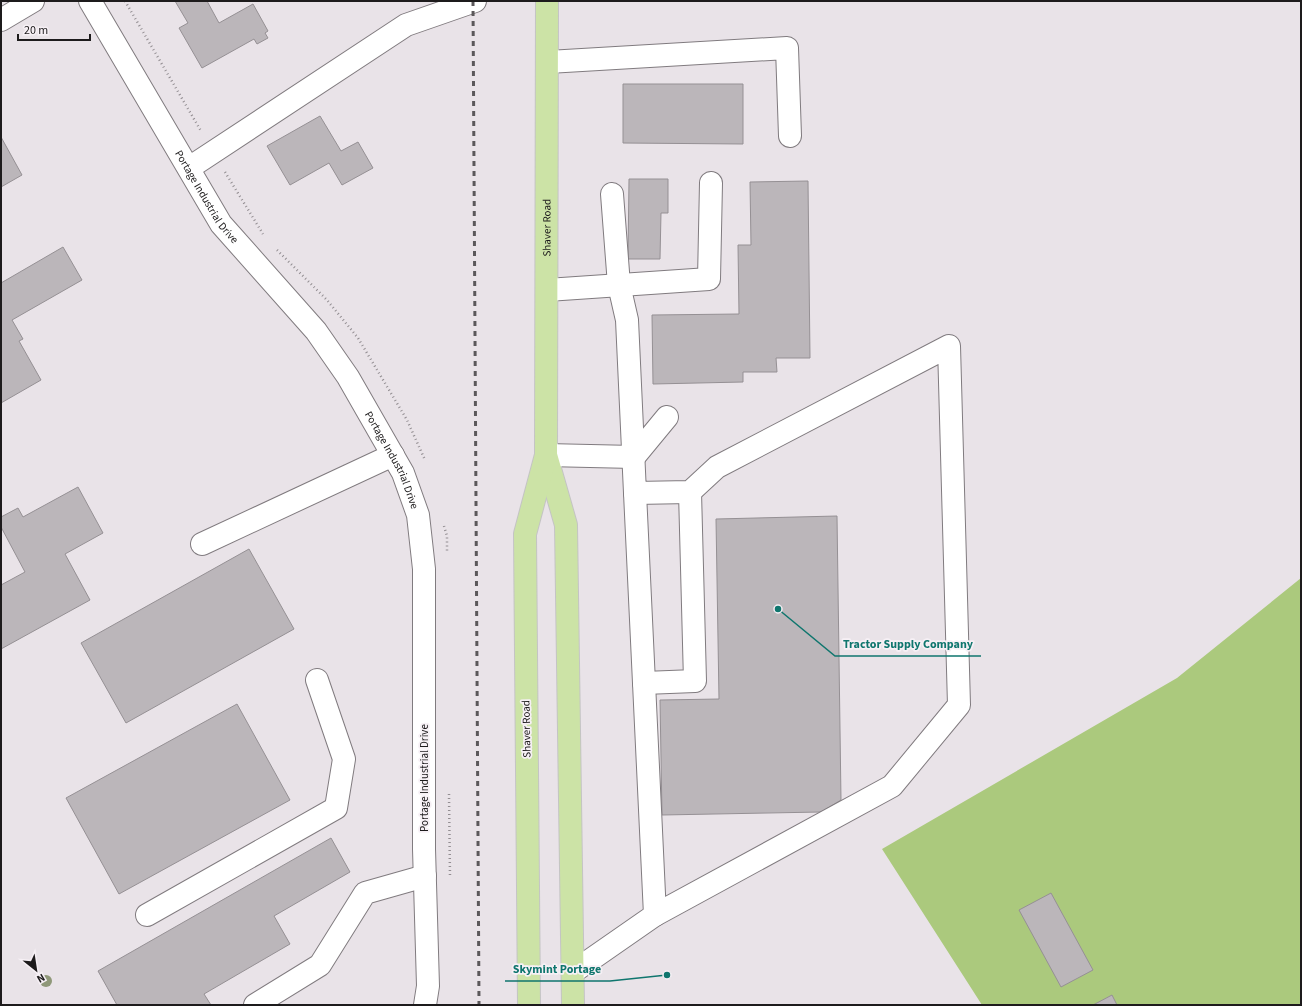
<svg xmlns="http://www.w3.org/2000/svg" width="1302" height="1006" font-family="'Source Sans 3',sans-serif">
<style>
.green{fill:#abc97d}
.building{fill:#bbb6ba;stroke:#959094}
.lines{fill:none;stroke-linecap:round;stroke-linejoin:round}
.minor-casing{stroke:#807b7f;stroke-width:24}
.major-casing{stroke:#c4c4c4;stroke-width:24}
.path{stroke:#938e92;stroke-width:2.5;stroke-dasharray:1 3;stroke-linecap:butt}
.minor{stroke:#fff;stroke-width:22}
.major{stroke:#cce3a6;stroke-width:22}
.rail{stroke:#5b585a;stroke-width:3;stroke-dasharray:5 5;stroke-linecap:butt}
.tree{fill:#8f9879}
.labels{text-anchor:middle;stroke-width:3.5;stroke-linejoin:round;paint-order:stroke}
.street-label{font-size:11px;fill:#1d1b1c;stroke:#f6f0f5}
.leader{fill:none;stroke:#0f766e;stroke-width:1.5}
.callout-dot{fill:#0f766e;stroke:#f6f0f5;stroke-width:1.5}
.callout-label{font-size:12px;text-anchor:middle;font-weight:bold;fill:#0f766e;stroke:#f6f0f5;stroke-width:3.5;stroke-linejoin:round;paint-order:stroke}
</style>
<rect width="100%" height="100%" fill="#e9e3e8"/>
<path class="green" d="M 1301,578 L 1301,1005 L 982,1005 L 882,849 L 1177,678 Z"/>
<path class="building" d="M 175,1 L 207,1 L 219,23 L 253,4 L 268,31 L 265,33 L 268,38 L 257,44 L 254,39 L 202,68 L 179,28 L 188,23 Z
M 623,84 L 743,84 L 743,144 L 623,143 Z
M 320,116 L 341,151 L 358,142 L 373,168 L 342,185 L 329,163 L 290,185 L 267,146 Z
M 1,137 L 22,175 L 1,187 Z
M 629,179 L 668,179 L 668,213 L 661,213 L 660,259 L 628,259 Z
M 808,181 L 810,358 L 776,358 L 777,372 L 743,372 L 743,382 L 653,384 L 652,315 L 739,314 L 738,245 L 751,245 L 750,182 Z
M 63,247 L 82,280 L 12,320 L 23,339 L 19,341 L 41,380 L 1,403 L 1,283 Z
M 78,487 L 103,533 L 65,554 L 90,600 L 1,649 L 1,585 L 25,572 L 1,527 L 1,517 L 18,508 L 23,517 Z
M 837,516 L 841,800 L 821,812 L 662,815 L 660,700 L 719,699 L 716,519 Z
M 249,549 L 294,629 L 126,723 L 81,643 Z
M 237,704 L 290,800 L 119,894 L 66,798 Z
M 331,838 L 350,872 L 274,916 L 290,944 L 204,994 L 211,1005 L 117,1005 L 98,971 Z
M 1051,893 L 1093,970 L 1061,987 L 1019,910 Z
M 1112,995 L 1117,1005 L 1093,1005 Z"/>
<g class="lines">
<g class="minor-casing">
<g id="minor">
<path id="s1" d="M 90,1 L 221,224 L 316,331 L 348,377 L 403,473 L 418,515 L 424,569 L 424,849 L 428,986 L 425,1005"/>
<path d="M 1,20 L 33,1"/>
<path d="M 548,62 L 787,48 L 790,136"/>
<path d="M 189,168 L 406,25 L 475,1"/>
<path d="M 612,194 L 619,285 L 627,320 L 635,493 L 690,492 L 717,467 L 949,346 L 959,705 L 892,786 L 655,915"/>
<path d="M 547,290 L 709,279 L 711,183"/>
<path d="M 546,455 L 634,457 L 667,417"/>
<path d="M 202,544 L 393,455"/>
<path d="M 644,683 L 695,681 L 690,492"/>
<path d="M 147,915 L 336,808 L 344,759 L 317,680"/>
<path d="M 573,972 L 655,915 L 635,493"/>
<path d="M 255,1005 L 320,965 L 365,893 L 425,876"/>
</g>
</g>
<g class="major-casing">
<g id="major">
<path d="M 546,455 L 566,525 L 573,1005"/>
<path id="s2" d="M 529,1005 L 525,534 L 546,455 L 547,1"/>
</g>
</g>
<path class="path" d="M 125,1 L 201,131
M 225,172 L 263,234
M 277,250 L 327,300 L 358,338 L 407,420 L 425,460
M 444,526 L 447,536 L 447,551
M 449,794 L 450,877"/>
<use href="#minor" class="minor"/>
<use href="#major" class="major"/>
<path class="rail" d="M 473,1 L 479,1005"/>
</g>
<circle class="tree" cx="46" cy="981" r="6"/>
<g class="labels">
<g class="street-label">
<text dy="4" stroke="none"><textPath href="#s1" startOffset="228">Portage Industrial Drive</textPath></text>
<text dy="4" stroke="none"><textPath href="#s2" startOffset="780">Shaver Road</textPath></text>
<text dy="4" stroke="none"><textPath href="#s1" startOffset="552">Portage Industrial Drive</textPath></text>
<text transform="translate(526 729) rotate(-91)" y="4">Shaver Road</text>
<text transform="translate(424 778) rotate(-90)" y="4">Portage Industrial Drive</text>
</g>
</g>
<path class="leader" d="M778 609L835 656H981M667 975L610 981H505"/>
<g class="callout-dot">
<circle cx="778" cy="609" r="4"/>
<circle cx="667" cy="975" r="4"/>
</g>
<g class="callout-label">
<text x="908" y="648">Tractor Supply Company</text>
<text x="557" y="973">Skymint Portage</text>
</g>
<rect width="1302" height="1006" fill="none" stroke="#1d1b1c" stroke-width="4"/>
<g transform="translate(36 970) rotate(150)" stroke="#f6f0f5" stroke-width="3" paint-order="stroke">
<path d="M0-3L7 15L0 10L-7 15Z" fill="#1d1b1c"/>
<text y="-6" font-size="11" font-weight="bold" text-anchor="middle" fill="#1d1b1c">N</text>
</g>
<path d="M18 34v6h72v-6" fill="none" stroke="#1d1b1c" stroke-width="2"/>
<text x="24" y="34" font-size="12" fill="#1d1b1c" stroke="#f6f0f5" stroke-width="3" paint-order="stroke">20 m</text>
</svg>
